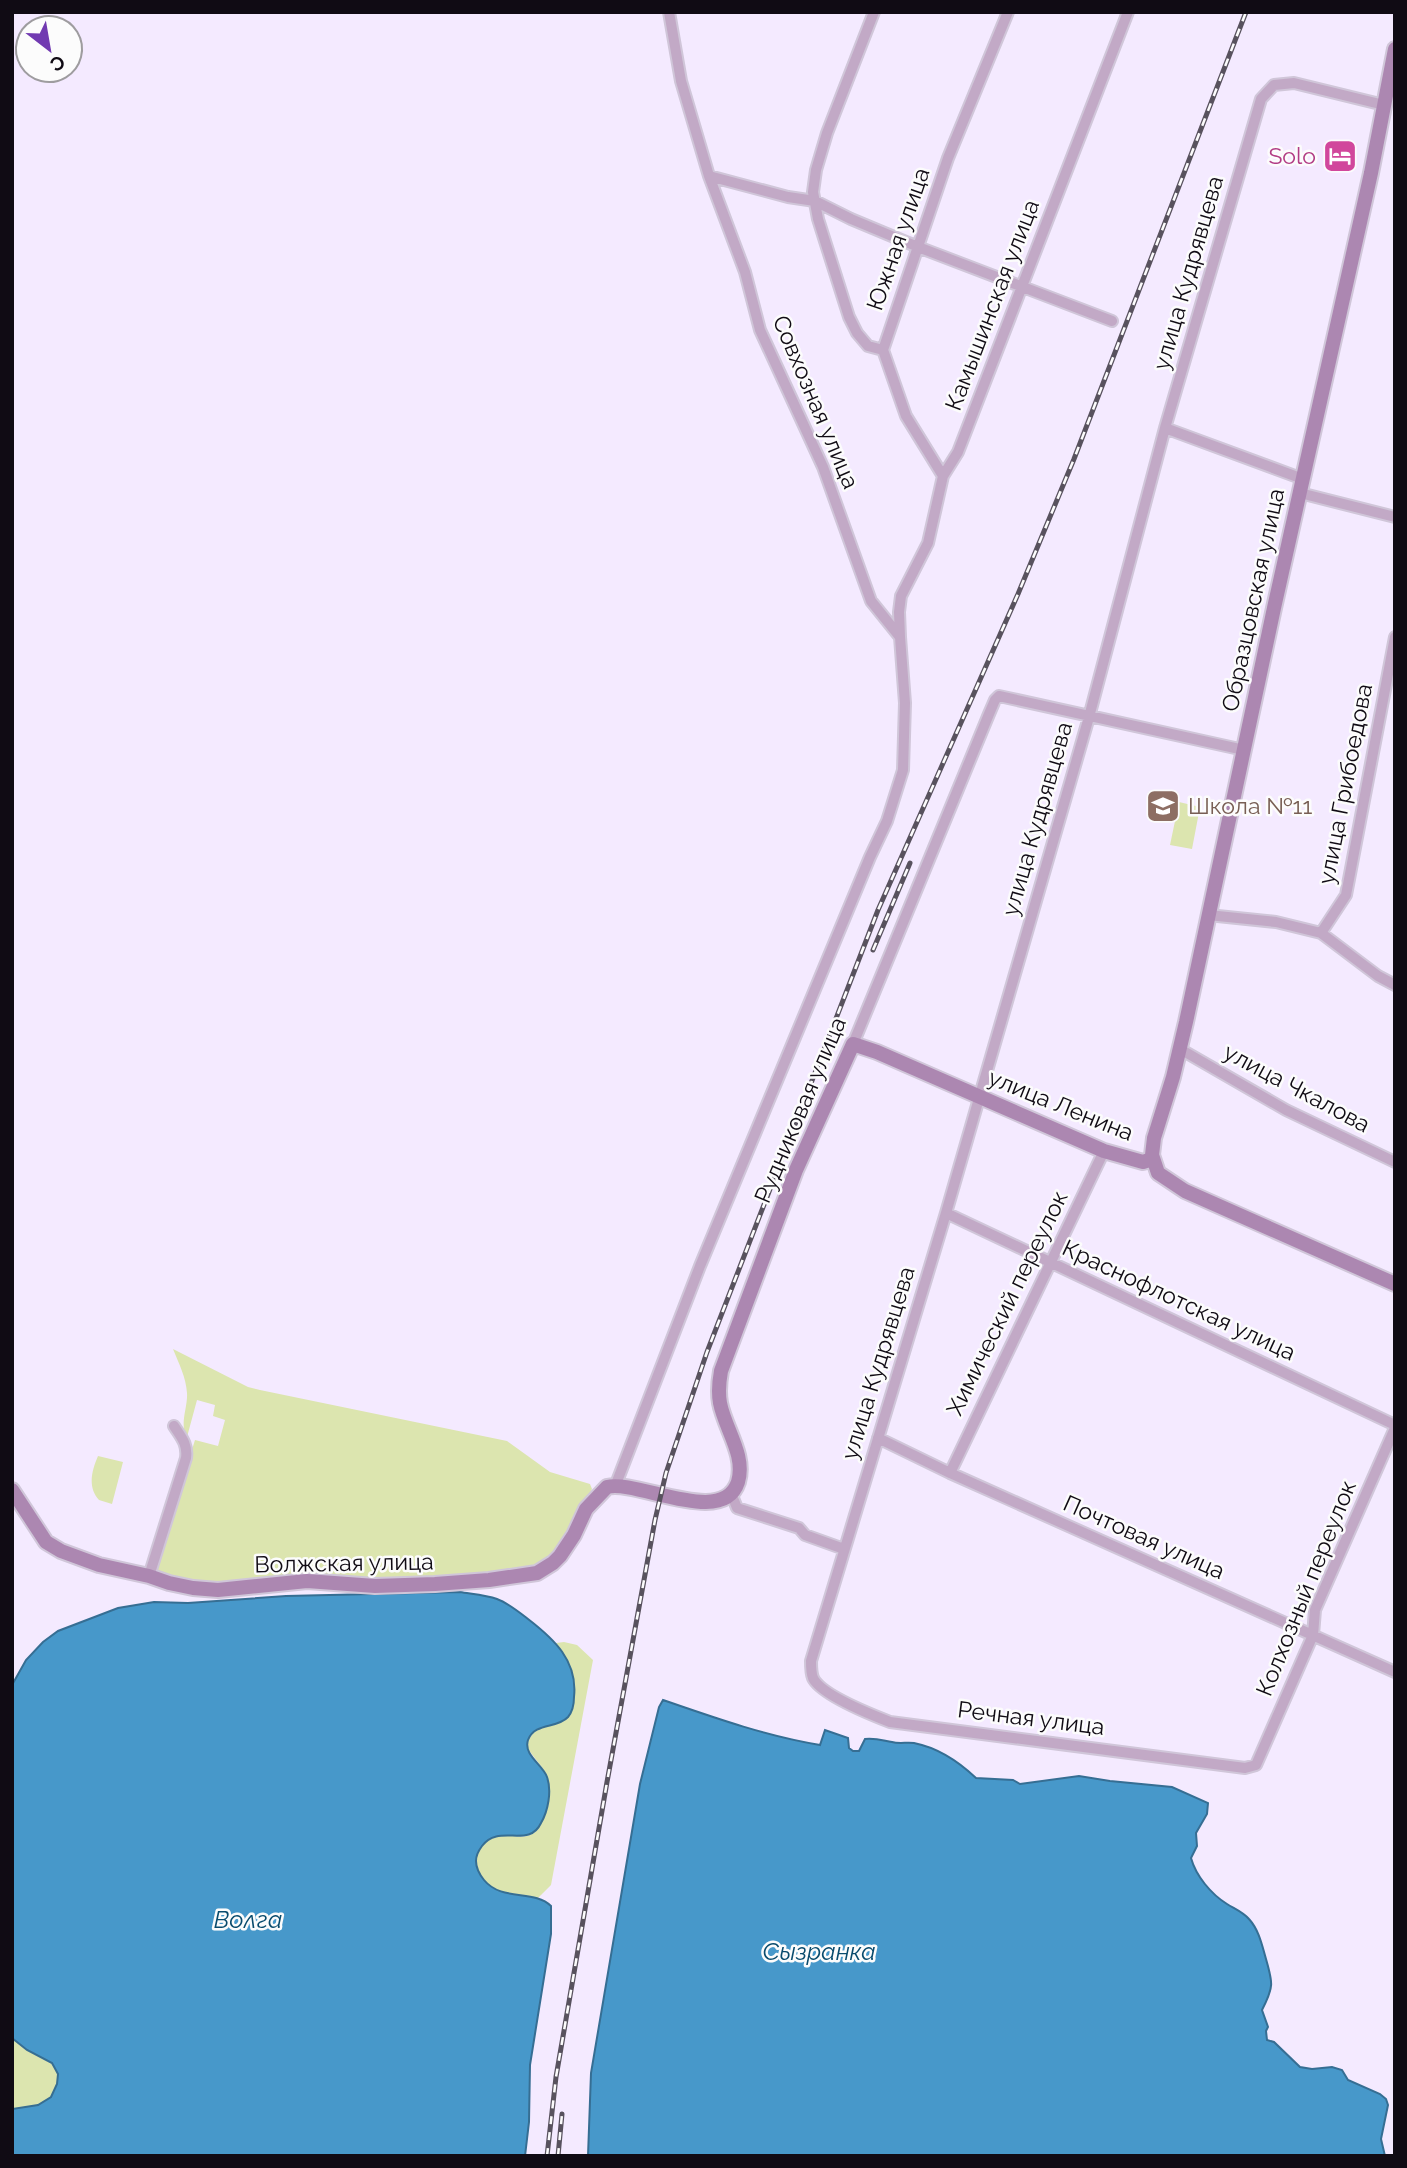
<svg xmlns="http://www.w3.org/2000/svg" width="1407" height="2168" font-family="Raleway,sans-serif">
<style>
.green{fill:#dce5af}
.water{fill:#4798ca;stroke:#366e93;stroke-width:2}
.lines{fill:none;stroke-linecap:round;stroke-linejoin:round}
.street-casing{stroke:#d0c6d9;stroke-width:14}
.secondary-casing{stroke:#d0c6d9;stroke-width:18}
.street{stroke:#c2a9c6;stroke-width:10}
.secondary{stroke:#ac87b1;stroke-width:14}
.rail-casing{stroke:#58525e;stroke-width:5}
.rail{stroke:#fcfcfc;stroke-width:2.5;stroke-dasharray:8;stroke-linecap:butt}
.labels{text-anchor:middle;stroke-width:5;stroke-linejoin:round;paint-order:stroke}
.hotel-label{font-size:23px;fill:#b23c85;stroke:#fcfcfc;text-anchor:end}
.street-label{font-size:23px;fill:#100b14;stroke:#fcfcfc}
.education-label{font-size:23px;fill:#785e54;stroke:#fcfcfc;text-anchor:start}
.water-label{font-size:24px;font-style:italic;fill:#094b6d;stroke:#fcfcfc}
</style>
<rect width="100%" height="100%" fill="#f4eaff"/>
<path class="green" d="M 1179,802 L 1200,807 L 1192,849 L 1170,845 Z
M 173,1349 L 248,1387 L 260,1390 L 507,1441 L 550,1472 L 590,1484 L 592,1489 L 556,1553 L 538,1566 L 500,1573 L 389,1581 L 304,1575 L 211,1585 L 160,1574 L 157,1570 L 157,1560 L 195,1440 L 218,1446 L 225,1420 L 213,1416 L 215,1405 L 197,1400 L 187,1437 C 179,1425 188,1407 187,1393 C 186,1377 179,1364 173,1349 Z
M 98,1456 L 123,1462 L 112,1504 L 99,1500 C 87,1487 92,1470 98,1456 Z
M 564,1642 L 577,1645 L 593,1660 L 551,1885 L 537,1899 C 517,1895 488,1895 479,1873 C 476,1863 475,1855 481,1847 C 498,1824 516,1843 532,1834 C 536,1832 538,1829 540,1826 L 543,1769 L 528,1749 L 528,1741 L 533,1733 L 543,1726 L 554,1724 L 573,1706 C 576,1680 573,1665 556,1643 Z
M 12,2038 L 27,2050 L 52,2064 L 58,2074 L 57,2084 L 52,2097 L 38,2105 L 12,2109 Z"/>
<path class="water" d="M 460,1592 C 472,1594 486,1595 497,1599 C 508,1603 519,1612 528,1619 C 554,1639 578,1661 574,1697 C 574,1704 573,1711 568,1717 C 557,1729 535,1722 528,1740 C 523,1755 543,1765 547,1777 C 552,1791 548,1811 541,1823 C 529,1849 499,1823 482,1846 C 479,1850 476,1855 476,1861 C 476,1867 480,1875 484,1880 C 502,1902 534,1889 551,1906 L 551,1934 L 530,2065 L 529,2122 L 525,2156 L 12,2156 L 12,2109 L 38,2105 L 51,2097 L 57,2084 L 58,2074 L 52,2063 L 27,2050 L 12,2038 L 12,1685 L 26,1660 L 43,1642 L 58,1631 L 118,1608 L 154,1602 L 188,1603 L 286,1596 Z
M 663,1700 C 715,1718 766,1736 820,1745 L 825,1730 L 848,1738 L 849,1748 L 853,1751 L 859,1751 L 865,1739 C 876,1738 881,1740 892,1742 C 899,1744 907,1742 914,1743 C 939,1748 958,1761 976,1778 L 1013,1780 L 1020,1784 L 1079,1776 L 1110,1781 L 1172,1787 L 1208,1803 L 1207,1814 L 1196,1833 L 1197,1846 L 1191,1858 C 1196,1876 1211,1894 1227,1904 C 1235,1909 1243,1912 1249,1919 C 1259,1930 1262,1945 1266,1959 C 1273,1983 1274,1987 1262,2010 L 1268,2027 L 1266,2031 L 1267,2040 L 1274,2042 L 1300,2067 L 1312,2069 L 1332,2067 L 1342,2070 L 1348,2080 L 1380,2094 L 1386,2099 L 1388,2105 L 1381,2139 L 1385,2156 L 588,2156 L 591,2073 L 640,1784 L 659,1707 Z"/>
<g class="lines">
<g class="street-casing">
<path id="street" d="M 669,12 L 681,81 L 709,176 L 745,272 L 760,330 L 823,467 L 871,601 L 900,637
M 874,12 L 827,133 L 816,170 L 813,192 L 818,219 L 849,317 L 857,333 L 868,346 L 883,350
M 1384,105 L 1294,83 L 1274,85 L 1261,99 L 1165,428 L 1089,717 L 946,1213 L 811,1661 C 811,1667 811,1673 813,1678 C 821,1695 872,1715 890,1722 L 1245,1768 L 1256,1765 L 1313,1635 L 1315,1610 L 1395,1428
M 709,176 L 788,197 L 815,201 L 851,219 L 918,247 L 1112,321
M 1165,428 L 1303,479
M 943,476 L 906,416 L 883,350 L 948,158 L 1008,12
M 1300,493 L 1395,517
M 1208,915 L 1276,922 L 1321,933 L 1378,976 L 1395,985
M 1321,933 L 1346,895 L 1395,637
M 853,1044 L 989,714 L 995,700 L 999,696 L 1244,750
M 1180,1049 L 1286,1110 L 1395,1162
M 946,1213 L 1395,1425
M 878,1438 L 950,1473 L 1395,1672
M 950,1473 L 1104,1151
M 616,1484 L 700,1266 L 870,857 L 887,821 L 903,770 L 905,703 L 900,637 L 899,612 L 901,596 L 928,543 L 943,476 L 958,452 L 1128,12
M 731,1493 L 737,1508 L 799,1528 L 805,1535 L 844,1549
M 149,1576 L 186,1458 C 188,1444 181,1437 174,1426"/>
</g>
<g class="secondary-casing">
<path id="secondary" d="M 1395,49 L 1371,173 L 1274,608 L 1186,1022 L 1173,1077 L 1154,1138 L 1152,1155 L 1158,1173 L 1185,1191 L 1395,1284
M 12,1490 L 46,1542 L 61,1551 L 99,1565 L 149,1576 L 169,1583 L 193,1588 L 218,1590 L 307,1581 L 375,1586 L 435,1584 L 489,1580 L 537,1573 L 553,1563 L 560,1556 L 574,1535 L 586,1509 L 607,1487 C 637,1479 723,1528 738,1482 C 746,1455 725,1429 720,1403 C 718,1392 719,1382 721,1371 L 796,1170 L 853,1044 L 877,1052 L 1104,1151 L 1143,1162 L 1152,1159"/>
</g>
<use href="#street" class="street"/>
<use href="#secondary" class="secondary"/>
<g class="rail-casing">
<path id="rail" d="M 873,950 L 910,863
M 547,2156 L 556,2077 L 607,1782 L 655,1520 L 666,1473 L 707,1352 L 878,910 L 1018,594 L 1074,459 L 1246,12
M 558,2156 L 562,2114"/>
</g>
<use href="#rail" class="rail"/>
</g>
<defs>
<g id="hotel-square" transform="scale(1.75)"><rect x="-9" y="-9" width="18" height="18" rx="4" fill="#d1479c" stroke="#fcfcfc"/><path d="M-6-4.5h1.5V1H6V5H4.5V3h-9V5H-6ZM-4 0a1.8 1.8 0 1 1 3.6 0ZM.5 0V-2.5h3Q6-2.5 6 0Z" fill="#fff"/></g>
<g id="school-square" transform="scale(1.75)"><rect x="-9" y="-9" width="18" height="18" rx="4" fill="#8d6e63" stroke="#fcfcfc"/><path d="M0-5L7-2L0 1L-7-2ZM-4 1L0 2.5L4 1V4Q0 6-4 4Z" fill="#fff"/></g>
</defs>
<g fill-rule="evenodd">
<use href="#hotel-square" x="1340" y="156"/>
<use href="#school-square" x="1163" y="806"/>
</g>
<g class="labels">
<g class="hotel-label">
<text x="1316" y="164">Solo</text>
</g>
<g class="street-label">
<text transform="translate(898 239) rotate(-71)" y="8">Южная улица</text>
<text transform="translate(1188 273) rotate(-74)" y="8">улица Кудрявцева</text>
<text transform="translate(992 305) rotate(-69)" y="8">Камышинская улица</text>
<text transform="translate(816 402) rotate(67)" y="8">Совхозная улица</text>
<text transform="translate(1253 600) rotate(-78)" y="8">Образцовская улица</text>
<text transform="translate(1345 784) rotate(-79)" y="8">улица Грибоедова</text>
<text transform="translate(1037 819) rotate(-74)" y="8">улица Кудрявцева</text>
<text transform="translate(1297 1088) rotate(28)" y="8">улица Чкалова</text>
<text transform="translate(1061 1105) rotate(22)" y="8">улица Ленина</text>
<text transform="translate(800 1110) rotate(-67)" y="8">Рудниковая улица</text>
<text transform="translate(1179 1300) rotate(25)" y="8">Краснофлотская улица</text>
<text transform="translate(1007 1303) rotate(-64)" y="8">Химический переулок</text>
<text transform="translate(878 1363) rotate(-73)" y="8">улица Кудрявцева</text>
<text transform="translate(1144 1537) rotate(24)" y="8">Почтовая улица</text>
<text transform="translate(344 1563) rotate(-1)" y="8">Волжская улица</text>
<text transform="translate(1306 1588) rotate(-68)" y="8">Колхозный переулок</text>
<text transform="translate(1031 1718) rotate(7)" y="8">Речная улица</text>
</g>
<g class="education-label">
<text x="1188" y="814">Школа №11</text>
</g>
<g class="water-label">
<text x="248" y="1928">Волга</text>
<text x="819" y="1960">Сызранка</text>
</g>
</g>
<rect width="1407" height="2168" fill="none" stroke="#100b14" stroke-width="28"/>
<g transform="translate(49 49) rotate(149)"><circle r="33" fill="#fcfcfc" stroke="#9e9c9f" stroke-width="2"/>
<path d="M0-5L12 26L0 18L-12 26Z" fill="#713ab1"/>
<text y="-10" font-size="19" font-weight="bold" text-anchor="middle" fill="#100b14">С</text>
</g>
</svg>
